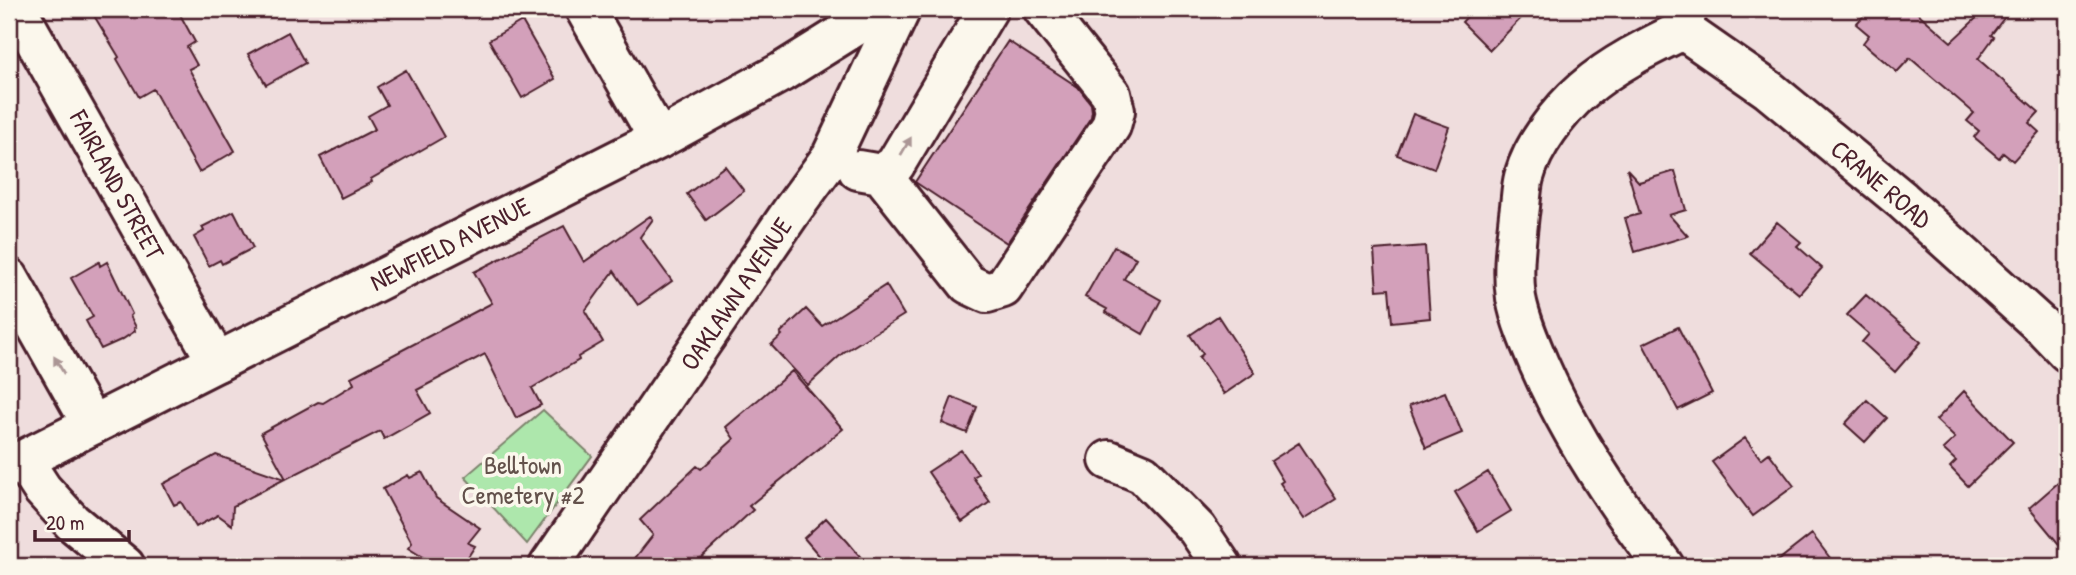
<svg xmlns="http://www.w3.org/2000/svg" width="2076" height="575" font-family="'Patrick Hand',sans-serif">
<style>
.green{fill:#ade7ac;stroke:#7c836c;stroke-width:2}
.building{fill:#d3a0ba;stroke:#4a1f2b;stroke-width:2}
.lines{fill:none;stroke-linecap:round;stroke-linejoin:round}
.minor-casing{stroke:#4a1f2b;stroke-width:44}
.major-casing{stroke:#4a1f2b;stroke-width:44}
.minor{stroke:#fbf7ec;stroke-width:38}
.major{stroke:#fbf7ec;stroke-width:38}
.oneway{fill:#ab9695}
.labels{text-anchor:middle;stroke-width:7;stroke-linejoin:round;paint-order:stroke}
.street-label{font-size:26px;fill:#4a1f2b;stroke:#fbf7ec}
.park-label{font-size:26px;fill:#63514b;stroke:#fbf7ec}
</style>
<rect width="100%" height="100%" fill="#efdddd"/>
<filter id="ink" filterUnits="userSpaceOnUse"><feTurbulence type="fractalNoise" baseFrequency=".0143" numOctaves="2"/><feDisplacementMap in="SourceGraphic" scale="14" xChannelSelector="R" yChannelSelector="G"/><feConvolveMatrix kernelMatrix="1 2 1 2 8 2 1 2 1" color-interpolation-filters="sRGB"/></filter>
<g filter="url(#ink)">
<path class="green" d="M 543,410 L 592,456 L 527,544 L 465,477 Z"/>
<path class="building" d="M 90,9 L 177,9 L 195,42 L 187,47 L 197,65 L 189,69 L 235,151 L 199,172 L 153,89 L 139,97 L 117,59 L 119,57 Z
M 1474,9 L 1530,9 L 1490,50 L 1462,22 Z
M 1870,9 L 1913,9 L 1951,42 L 1986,9 L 2011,9 L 1991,35 L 1994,37 L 1978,59 L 2039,112 L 2029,123 L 2039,132 L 2013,161 L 2003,153 L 1999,158 L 1974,137 L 1979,131 L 1967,121 L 1974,113 L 1910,58 L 1897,72 L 1863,43 L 1869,35 L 1856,24 Z
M 522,21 L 555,79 L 522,98 L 489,40 Z
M 288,32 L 305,63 L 266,85 L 248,54 Z
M 1008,41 L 1078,87 L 1091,104 L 1092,111 L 1091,117 L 1007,243 L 915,182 Z
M 406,70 L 444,137 L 371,179 L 372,182 L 341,198 L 320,157 L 375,129 L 368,116 L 387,105 L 377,87 Z
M 1413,114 L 1449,127 L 1434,169 L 1397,155 Z
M 725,166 L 744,191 L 706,220 L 687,194 Z
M 1627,169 L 1639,182 L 1675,171 L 1686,210 L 1669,215 L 1688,236 L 1635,252 L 1625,218 L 1640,214 Z
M 234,211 L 253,248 L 222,264 L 220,260 L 209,266 L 194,237 L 204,231 L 202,227 Z
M 650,216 L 653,219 L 640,237 L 672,281 L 638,305 L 614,271 L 585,311 L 603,342 L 578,357 L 579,360 L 532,388 L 541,405 L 516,418 L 485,354 L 417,390 L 430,413 L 384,439 L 380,431 L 286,479 L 261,433 L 318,402 L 323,403 L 354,384 L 351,377 L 492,303 L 474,272 L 564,226 L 584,262 Z
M 1777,222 L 1801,242 L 1797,246 L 1822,268 L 1799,294 L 1750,253 Z
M 1114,246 L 1136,258 L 1124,279 L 1161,300 L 1143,334 L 1105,312 L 1107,309 L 1085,297 Z
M 1425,246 L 1430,318 L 1392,322 L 1389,289 L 1377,290 L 1374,250 Z
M 99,262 L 100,266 L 107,262 L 132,314 L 130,316 L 136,327 L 134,328 L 135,331 L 123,339 L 101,349 L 86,321 L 93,317 L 71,278 Z
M 886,285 L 904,315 L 844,352 L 808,385 L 771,345 L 782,335 L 780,333 L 806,309 L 822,326 Z
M 1866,295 L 1921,342 L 1895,372 L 1862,342 L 1869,334 L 1847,315 Z
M 1218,316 L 1255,373 L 1224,394 L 1199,357 L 1203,354 L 1190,335 Z
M 1678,327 L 1712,393 L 1678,410 L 1643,344 Z
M 792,371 L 843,429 L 749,506 L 753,510 L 692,566 L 629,566 L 653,535 L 640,520 L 697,466 L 701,469 L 734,439 L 726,427 Z
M 1964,391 L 2013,442 L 1968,486 L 1950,467 L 1956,461 L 1943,449 L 1955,438 L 1936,420 Z
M 1445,392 L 1462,433 L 1426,448 L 1409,406 Z
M 952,397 L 977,407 L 967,433 L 942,423 Z
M 1867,400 L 1887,418 L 1865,442 L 1845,424 Z
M 1745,438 L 1761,459 L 1769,453 L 1794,486 L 1753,516 L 1712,462 Z
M 1299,443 L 1336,499 L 1304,519 L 1280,483 L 1283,481 L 1271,461 Z
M 961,450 L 978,474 L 973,477 L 990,502 L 962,522 L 928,472 Z
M 216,455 L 285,479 L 233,506 L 232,525 L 218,515 L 196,527 L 181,502 L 174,505 L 163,484 Z
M 422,472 L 436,498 L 480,528 L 468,543 L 475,546 L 462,566 L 437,566 L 408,548 L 412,543 L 383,489 L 408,475 L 410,478 Z
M 1488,472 L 1511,511 L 1478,531 L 1455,492 Z
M 2067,475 L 2067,554 L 2029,508 Z
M 826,518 L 848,542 L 868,566 L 828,566 L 804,538 Z
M 1812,534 L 1836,566 L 1771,566 Z"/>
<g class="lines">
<g class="minor-casing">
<path id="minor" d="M 17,9 L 217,362
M 585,9 L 659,139
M 1683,30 L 1769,90 L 1902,200 L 2045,329 L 2067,352
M 858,170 L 881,174 L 895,165 L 988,9
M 881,174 L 968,284 L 987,293 L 1003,288 L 1111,126 L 1115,111 L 1111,94 L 1043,9
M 9,278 L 92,425
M 23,460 L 42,489 L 72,522 L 125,566
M 1109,460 L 1143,474 L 1197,529 L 1222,566
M 549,566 L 793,209 L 831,157 L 901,9
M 1664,566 C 1616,504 1570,435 1539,364 C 1530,343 1520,320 1516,298 C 1512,270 1516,242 1519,214 C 1521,202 1521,188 1524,177 C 1532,146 1560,110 1583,90 C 1613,64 1648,47 1683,30 L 1687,9"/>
</g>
<g class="major-casing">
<path id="major" d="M 9,467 L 659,139 L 782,72 L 883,9"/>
</g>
<use href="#minor" class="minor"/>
<use href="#major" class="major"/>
</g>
<defs><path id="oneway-solid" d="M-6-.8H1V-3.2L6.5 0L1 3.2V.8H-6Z" transform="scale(1.75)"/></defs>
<g class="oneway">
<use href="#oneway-solid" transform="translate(906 146) rotate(-60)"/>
<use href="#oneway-solid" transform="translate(59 365) rotate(-120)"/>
</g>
</g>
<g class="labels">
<g class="street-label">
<text transform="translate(1881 184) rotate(40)" y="9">CRANE ROAD</text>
<text transform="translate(117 185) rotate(61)" y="9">FAIRLAND STREET</text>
<text transform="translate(450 244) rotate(-27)" y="9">NEWFIELD AVENUE</text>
<text transform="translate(736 294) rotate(-56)" y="9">OAKLAWN AVENUE</text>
</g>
<g class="park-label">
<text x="523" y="474">Belltown<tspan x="523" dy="30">Cemetery #2</tspan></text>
</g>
</g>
<rect width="2076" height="575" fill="none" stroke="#fbf7ec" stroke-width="35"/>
<rect x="18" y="18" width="2041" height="540" fill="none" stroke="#4a1f2b" stroke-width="2.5" filter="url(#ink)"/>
<path d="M35 530v10h94v-10" fill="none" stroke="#4a1f2b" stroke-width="3.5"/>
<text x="46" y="530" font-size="21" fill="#4a1f2b" stroke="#fbf7ec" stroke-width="5" paint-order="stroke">20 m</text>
</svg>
